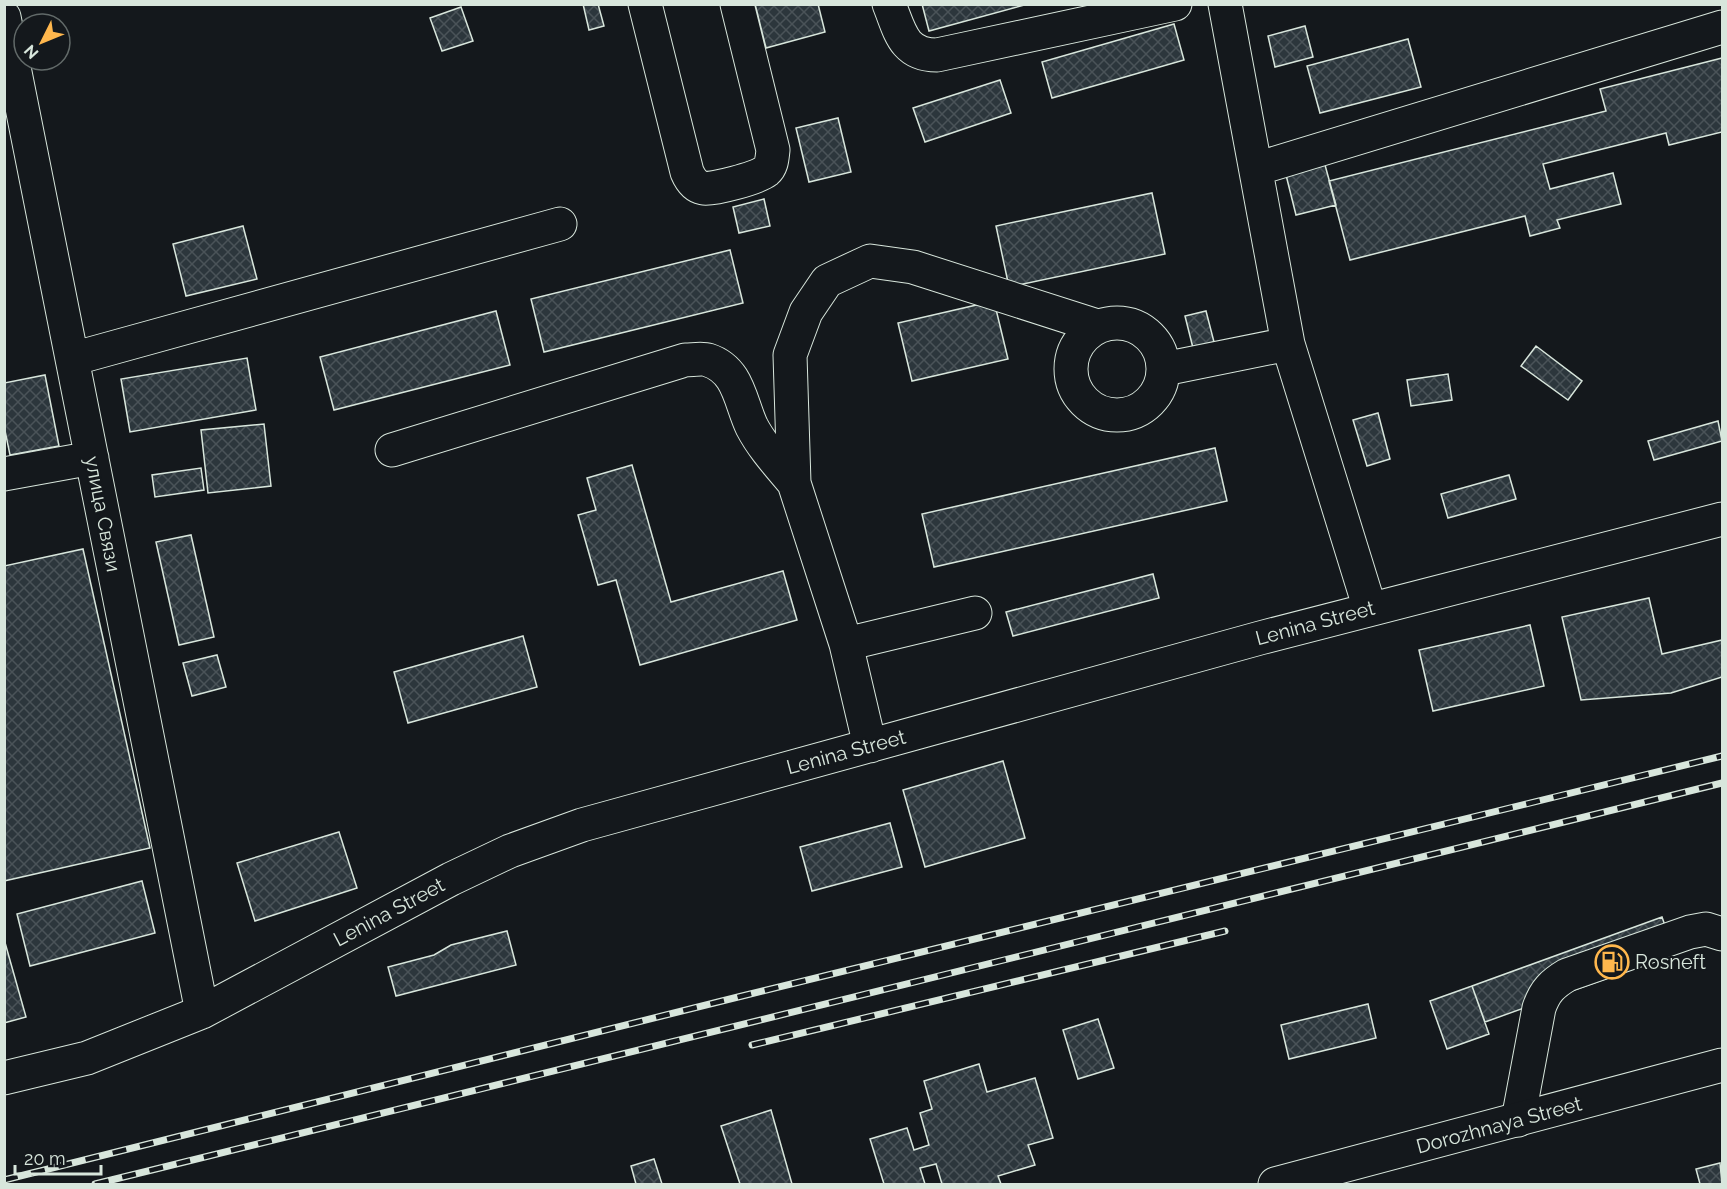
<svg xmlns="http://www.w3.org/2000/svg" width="1727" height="1189" font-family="Raleway,sans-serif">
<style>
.building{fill:url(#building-cross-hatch);stroke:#d8e6dc;stroke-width:1.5}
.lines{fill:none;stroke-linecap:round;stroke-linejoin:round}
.minor-casing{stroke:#d8e6dc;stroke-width:35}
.major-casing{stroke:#d8e6dc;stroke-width:35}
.minor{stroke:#14181c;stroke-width:33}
.major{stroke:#14181c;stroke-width:33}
.rail-casing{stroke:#d8e6dc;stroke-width:7}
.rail{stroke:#14181c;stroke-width:4.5;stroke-dasharray:14;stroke-linecap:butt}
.labels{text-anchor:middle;stroke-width:4.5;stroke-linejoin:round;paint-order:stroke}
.street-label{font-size:20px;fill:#d8e6dc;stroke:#14181c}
.poi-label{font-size:20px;fill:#d8e6dc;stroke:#14181c;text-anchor:start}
</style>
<defs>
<pattern id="building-cross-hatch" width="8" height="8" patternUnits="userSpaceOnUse" patternTransform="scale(1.5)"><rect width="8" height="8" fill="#2c363c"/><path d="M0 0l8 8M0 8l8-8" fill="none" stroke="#4a5358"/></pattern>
</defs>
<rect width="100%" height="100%" fill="#14181c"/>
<path class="building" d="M 583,4 L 598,4 L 604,26 L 589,30 Z
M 755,4 L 818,4 L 825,32 L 766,48 Z
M 922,4 L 1028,4 L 929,31 Z
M 461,7 L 473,41 L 442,51 L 430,18 Z
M 1174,24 L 1184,60 L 1052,98 L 1042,62 Z
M 1305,26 L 1313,57 L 1275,67 L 1268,36 Z
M 1408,39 L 1421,87 L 1320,113 L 1307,66 Z
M 1722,58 L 1722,132 L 1669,145 L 1666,133 L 1543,164 L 1550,189 L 1613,173 L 1621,204 L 1557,220 L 1560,228 L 1530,236 L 1525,216 L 1350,260 L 1329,181 L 1606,111 L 1600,89 Z
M 1000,80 L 1011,113 L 925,142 L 913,108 Z
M 838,118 L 851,172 L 809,182 L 796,128 Z
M 1325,165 L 1336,205 L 1296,215 L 1286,175 Z
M 1152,193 L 1165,254 L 1009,287 L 996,226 Z
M 764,199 L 770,226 L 739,233 L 733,207 Z
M 243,226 L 257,279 L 186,296 L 173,244 Z
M 730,250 L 743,303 L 544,352 L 531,299 Z
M 994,301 L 1008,359 L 912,381 L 898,323 Z
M 496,311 L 510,365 L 334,410 L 320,357 Z
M 1206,311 L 1214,342 L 1193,348 L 1185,316 Z
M 1536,346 L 1582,381 L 1568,400 L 1521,366 Z
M 247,358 L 256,410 L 130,432 L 121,379 Z
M 1448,374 L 1452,400 L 1411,406 L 1407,380 Z
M 45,375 L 59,446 L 10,455 L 4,426 L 4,383 Z
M 1378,413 L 1390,459 L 1367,466 L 1353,420 Z
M 1718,421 L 1722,441 L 1654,460 L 1648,441 Z
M 264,424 L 271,486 L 208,493 L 201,430 Z
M 1215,448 L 1227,501 L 934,567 L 922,514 Z
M 632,465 L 671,602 L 783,571 L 797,620 L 640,665 L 616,580 L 598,585 L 578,515 L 596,510 L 587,478 Z
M 201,468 L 204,490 L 155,497 L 152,475 Z
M 1509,475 L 1516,499 L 1448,518 L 1441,494 Z
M 191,535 L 214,637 L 179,645 L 156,542 Z
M 83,549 L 150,848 L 4,881 L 4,566 Z
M 1153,574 L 1159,598 L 1013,636 L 1006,612 Z
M 1649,598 L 1662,654 L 1722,640 L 1722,677 L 1671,693 L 1581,700 L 1562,617 Z
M 1530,625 L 1544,686 L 1433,711 L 1419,650 Z
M 523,636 L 537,687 L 408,723 L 394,672 Z
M 217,655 L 226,687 L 192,696 L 183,663 Z
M 1003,761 L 1025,838 L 925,867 L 903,790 Z
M 890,823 L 902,867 L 812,891 L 800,847 Z
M 339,832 L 357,888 L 255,921 L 237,863 Z
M 142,881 L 155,933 L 30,966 L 17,914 Z
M 1662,917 L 1675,954 L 1485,1022 L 1472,986 Z
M 507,931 L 516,965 L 396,996 L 388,967 L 434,955 L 451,945 Z
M 4,939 L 26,1017 L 4,1023 Z
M 1472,986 L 1489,1034 L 1447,1049 L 1430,1001 Z
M 1368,1004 L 1376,1038 L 1289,1059 L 1281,1025 Z
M 1098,1019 L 1114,1068 L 1078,1079 L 1063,1030 Z
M 979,1064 L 987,1092 L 1035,1078 L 1053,1138 L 1028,1145 L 1035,1165 L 998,1176 L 1001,1184 L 942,1184 L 936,1164 L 920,1168 L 925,1184 L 884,1184 L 870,1139 L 907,1128 L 914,1150 L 929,1145 L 920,1113 L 932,1109 L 924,1081 Z
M 771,1110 L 792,1184 L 740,1184 L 721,1126 Z
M 654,1159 L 662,1184 L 636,1184 L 631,1166 Z
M 1720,1163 L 1722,1184 L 1700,1184 L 1696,1169 Z"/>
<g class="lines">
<g class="minor-casing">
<path id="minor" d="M 645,4 L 687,172 C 690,179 694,186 703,188 C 713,190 757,178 766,171 C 772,166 772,158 773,150 L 737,4
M 889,4 C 900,31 903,55 937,55 L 1175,4
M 1225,4 L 1288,344 L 1370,609
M 4,17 L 202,1012
M 1256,169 L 1722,27
M1071 369a46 46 0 1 1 92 0a46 46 0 1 1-92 0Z
M 72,359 L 560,224
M 1164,369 L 1288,344
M 392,450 L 685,360 C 692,360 702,358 708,360 C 739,370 740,402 752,427 C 763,448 779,465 794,483
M 4,474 L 92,458
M 846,644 L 975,613
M 870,746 L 846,644 L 794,483 L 790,355 L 806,312 L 827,281 L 870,261 L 913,267 L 1097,326
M 4,1078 L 87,1058 L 202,1012 L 451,879 L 510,851 L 582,825 L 1260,638 L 1722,519
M 1518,1120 L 1539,1008 C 1545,991 1552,984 1567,975 L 1690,932 L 1706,929 L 1722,934"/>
</g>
<g class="major-casing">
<path id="major" d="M 1275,1184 L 1722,1065"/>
</g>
<use href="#minor" class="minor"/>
<use href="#major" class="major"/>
<g class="rail-casing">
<path id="rail" d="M 752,1045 L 1225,931
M 4,1180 L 738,997 L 1722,756
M 95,1184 L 1722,783"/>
</g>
<use href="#rail" class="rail"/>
</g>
<defs>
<g id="fuel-ring" transform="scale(1.725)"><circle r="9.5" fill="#14181c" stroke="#ffb74d" stroke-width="1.5"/><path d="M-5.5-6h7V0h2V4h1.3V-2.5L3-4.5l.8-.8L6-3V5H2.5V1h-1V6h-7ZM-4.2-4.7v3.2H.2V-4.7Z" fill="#ffb74d"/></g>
</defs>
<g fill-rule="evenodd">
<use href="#fuel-ring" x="1612" y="962"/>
</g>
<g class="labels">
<g class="street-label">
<text transform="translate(103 514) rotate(79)" y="7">улица Связи</text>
<text transform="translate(1315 623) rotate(-15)" y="7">Lenina Street</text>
<text transform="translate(846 752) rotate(-15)" y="7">Lenina Street</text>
<text transform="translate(389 912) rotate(-28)" y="7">Lenina Street</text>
<text transform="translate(1499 1125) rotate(-15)" y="7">Dorozhnaya Street</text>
</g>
<g class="poi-label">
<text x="1635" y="969">Rosneft</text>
</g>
</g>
<rect width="1727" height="1189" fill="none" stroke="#d8e6dc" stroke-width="12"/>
<g transform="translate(42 42) rotate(227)"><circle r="28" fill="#14181c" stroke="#626a69" stroke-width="1.5"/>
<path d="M0-4.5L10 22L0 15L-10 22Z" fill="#ffb74d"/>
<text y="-9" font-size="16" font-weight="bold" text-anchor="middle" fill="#d8e6dc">N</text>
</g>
<path d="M15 1165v9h86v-9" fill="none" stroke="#d8e6dc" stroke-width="3"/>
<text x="24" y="1165" font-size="18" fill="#d8e6dc" stroke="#14181c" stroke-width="4.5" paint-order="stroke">20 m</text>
</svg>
